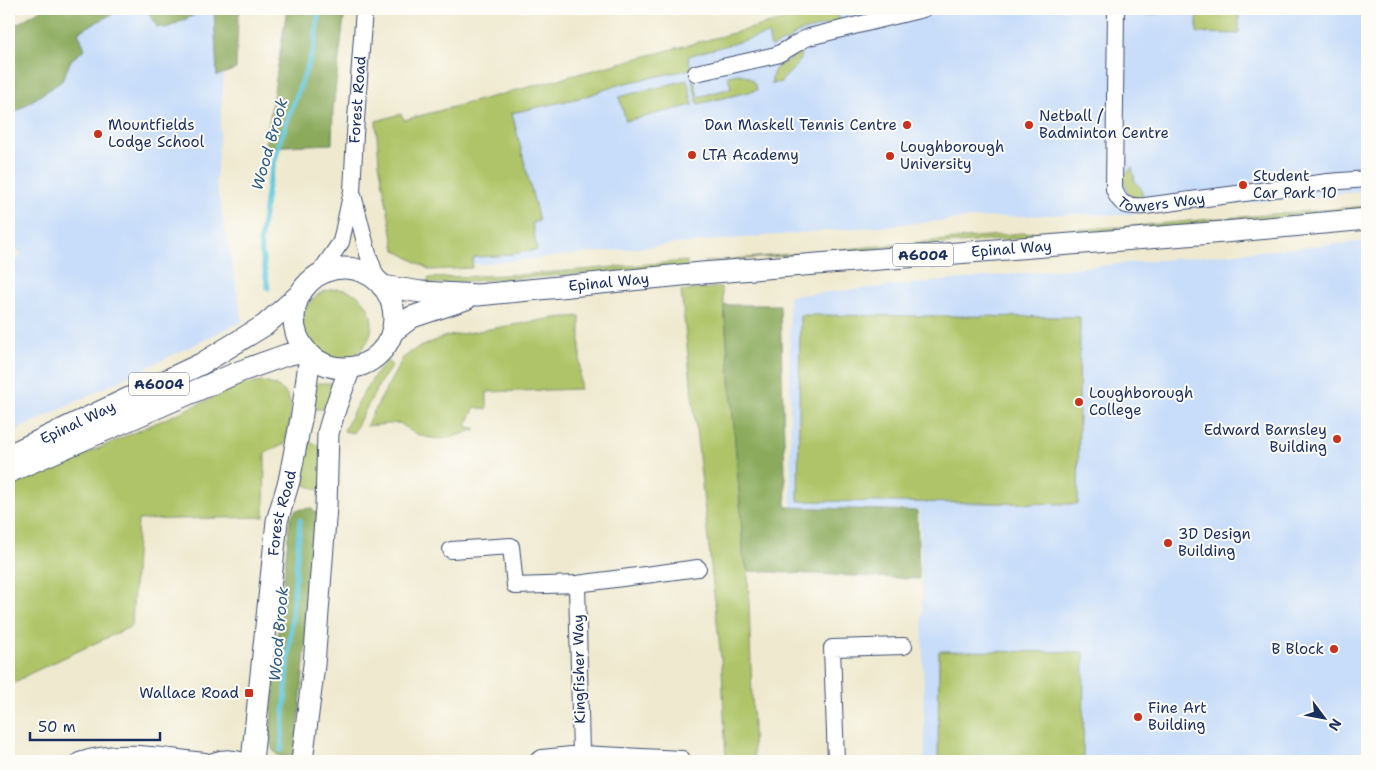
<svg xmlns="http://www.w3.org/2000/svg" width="1376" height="770" font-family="'Shantell Sans',sans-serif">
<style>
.built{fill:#c8ddf9}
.green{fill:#afc468;stroke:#657a63}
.forest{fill:#8baa5c;stroke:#536c5d}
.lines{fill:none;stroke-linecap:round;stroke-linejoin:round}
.stream{stroke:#60c7dd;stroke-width:5}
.minor-casing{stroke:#3b4b6f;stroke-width:18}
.major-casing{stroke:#3b4b6f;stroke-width:23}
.minor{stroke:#fff;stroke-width:16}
.major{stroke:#fff;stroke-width:21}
.poi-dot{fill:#c8321e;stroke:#fdfcf7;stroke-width:2}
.labels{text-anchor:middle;stroke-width:4;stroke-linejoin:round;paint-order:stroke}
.shield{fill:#fdfcf7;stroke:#5f6c8c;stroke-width:1}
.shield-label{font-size:14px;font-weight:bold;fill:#1b2f5e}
.street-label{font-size:15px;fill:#1b2f5e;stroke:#fdfcf7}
.poi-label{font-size:15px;fill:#1b2f5e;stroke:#fdfcf7;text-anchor:start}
.water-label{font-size:16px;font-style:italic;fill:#305d84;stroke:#fdfcf7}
</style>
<rect width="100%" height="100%" fill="#fdfcf7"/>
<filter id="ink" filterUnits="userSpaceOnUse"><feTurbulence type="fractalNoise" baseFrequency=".02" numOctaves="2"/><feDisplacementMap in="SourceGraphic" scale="10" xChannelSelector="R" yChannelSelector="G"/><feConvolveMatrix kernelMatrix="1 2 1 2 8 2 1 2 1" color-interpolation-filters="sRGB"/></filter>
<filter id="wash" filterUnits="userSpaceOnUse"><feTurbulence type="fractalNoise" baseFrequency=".0096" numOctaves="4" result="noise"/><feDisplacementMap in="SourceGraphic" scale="20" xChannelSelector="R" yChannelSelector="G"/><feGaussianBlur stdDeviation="1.12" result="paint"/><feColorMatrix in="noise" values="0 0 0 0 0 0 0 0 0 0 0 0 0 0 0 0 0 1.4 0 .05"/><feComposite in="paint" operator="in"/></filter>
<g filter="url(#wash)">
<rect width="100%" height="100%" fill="#efe9cf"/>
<path class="built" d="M 42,9 L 229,9 L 216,183 L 243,321 L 9,434 L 9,273 L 21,253 L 9,246 L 9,35 L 15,25 Z
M 824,9 L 1367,9 L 1367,191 L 1119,215 L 1072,214 L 975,218 L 697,242 L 481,264 L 459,264 L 403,120 Z
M 1367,241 L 1367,761 L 925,761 L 920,510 L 791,507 L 789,296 L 1096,266 Z"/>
<path class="green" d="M 824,9 L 837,9 L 840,21 L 797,33 L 787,41 L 771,47 L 768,34 L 688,56 L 691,69 L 621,84 L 584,97 L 512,113 L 539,221 L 532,223 L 537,250 L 499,256 L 476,257 L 473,259 L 472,268 L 430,270 L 395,250 L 379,163 L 376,121 L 401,114 L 404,120 Z
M 1126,9 L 1164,9 C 1149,20 1142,14 1126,9 Z
M 1177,9 L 1239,9 L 1239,34 L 1197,33 L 1197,14 L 1176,13 Z
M 799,52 L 801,58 C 796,68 788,73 781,82 L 772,84 C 771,61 787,66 799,52 Z
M 738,74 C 747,75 755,80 757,90 L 698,104 L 692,80 L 694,80 L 698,97 L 731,88 L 728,76 Z
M 687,80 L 693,105 L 626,121 L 619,97 Z
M 1132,167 L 1135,182 L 1141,188 L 1144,201 L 1140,201 L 1128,193 L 1123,177 Z
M 1367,206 L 1367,210 L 1230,222 L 1229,218 Z
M 1223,218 L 1223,223 L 1127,230 L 1126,227 Z
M 1119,227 L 1119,231 L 704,262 L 1022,233 Z
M 687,261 L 687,267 L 428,284 L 428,278 L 532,274 Z
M 721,287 L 724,305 L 741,515 L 743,555 L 748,571 L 754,761 L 726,761 L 722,668 L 681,291 Z
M302 324a35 35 0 1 1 70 0a35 35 0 1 1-70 0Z
M 800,315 L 1080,317 L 1078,504 L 798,501 Z
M 580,316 L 580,389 L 487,392 L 487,410 L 475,407 L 466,426 L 476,429 C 467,432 458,436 449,438 C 431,441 413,435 400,423 L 366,426 L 403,358 L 414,350 L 443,337 L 554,318 Z
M 387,360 L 392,366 L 381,381 L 353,433 L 344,431 C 356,405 368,382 387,360 Z
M 263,382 C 302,390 290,415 285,444 L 265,453 L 264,517 L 138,520 L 132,626 L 29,674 L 9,686 L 9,488 L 244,384 Z
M 313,383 L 338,383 L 329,409 L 314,409 Z
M 310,443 L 325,446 L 320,491 L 296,481 Z
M 939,651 L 1084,652 L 1083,761 L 938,761 Z"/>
<path class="forest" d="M 42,9 L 122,9 L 78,32 L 85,49 L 71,60 L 62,81 L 9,116 L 9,35 L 15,25 Z
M 146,9 L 241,9 L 238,18 L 236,69 L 217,76 L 214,11 L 207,9 L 167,28 L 157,27 Z
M 287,9 L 345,9 L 333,109 L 332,144 L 265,147 Z
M 724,305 L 780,305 L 786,507 L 917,511 L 919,579 L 748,571 L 743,555 L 741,515 Z
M 311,508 L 317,513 L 296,754 C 278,762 270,753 270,735 L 278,633 L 290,518 L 296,510 Z"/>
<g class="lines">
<path class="stream" d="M 268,288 L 260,243 L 268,186 L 281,138 L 314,48 L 319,9
M 281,750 L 300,520"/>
</g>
</g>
<g filter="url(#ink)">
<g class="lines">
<g class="minor-casing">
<g id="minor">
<path id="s1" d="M 1116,9 L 1114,189 C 1120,206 1127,207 1145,206 L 1328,182 L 1367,179"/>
<path d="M 696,73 L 776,55 C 788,50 797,42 809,37 L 923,9"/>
<path d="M 353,195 L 368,254 L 378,282"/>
<path id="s2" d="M 318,275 L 341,242 L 352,191 L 355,134 L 364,9"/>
<path d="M 451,550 L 511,546 L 515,586 L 577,584 L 698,568"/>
<path d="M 581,754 L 682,759"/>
<path d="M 79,761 C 119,747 164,757 205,761"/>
<path d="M 213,761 C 225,757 233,758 245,761"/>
<path d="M 537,761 L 542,758 L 581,754 L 577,584"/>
<path d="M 836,761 L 832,648 L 904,646"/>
</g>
</g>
<g class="major-casing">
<g id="major">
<circle cx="344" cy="318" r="50"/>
<path id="s3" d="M 382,286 L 421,292 L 478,295 L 702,273 L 1224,232 L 1367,219"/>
<path d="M 392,332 L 412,317 L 466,299"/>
<path id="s4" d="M 9,455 L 201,364 L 265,325 L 298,296"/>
<path d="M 9,472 L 241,371 L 286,355 L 305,351"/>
<path id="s5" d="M 252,761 L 277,521 L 289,481 L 302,414 L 310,356"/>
<path d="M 302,761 L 314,665 L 326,507 L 328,433 L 336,406 L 350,368"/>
</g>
</g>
<use href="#minor" class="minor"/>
<use href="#major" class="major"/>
</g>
</g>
<g class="poi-dot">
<circle cx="907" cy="125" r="5"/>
<circle cx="1029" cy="125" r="5"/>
<circle cx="98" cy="134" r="5"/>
<circle cx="692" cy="155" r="5"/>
<circle cx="890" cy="156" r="5"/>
<circle cx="1243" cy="185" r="5"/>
<circle cx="1079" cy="402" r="5"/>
<circle cx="1337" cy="439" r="5"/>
<circle cx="1168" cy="543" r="5"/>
<circle cx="1334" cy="649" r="5"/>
<rect x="244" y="688" width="10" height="10" rx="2.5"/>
<circle cx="1138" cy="717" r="5"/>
</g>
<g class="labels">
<g class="shield">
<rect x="893" y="243.5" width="60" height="23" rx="4"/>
<rect x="129" y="372.5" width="60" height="23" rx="4"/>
</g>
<g class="shield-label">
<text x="923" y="260">A6004</text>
<text x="159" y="389">A6004</text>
</g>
<g class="street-label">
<text dy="5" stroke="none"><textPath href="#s2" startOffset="184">Forest Road</textPath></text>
<text dy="5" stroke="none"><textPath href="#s1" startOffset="236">Towers Way</textPath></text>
<text dy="5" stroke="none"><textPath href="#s3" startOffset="632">Epinal Way</textPath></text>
<text dy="5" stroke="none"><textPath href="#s3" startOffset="228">Epinal Way</textPath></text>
<text dy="5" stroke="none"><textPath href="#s4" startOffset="76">Epinal Way</textPath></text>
<text dy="5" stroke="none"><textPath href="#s5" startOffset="250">Forest Road</textPath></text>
<text transform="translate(579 669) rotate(-91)" y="5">Kingfisher Way</text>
</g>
<g class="poi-label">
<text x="1039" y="121">Netball /<tspan x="1039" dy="17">Badminton Centre</tspan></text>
<text x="108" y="130">Mountfields<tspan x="108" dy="17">Lodge School</tspan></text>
<text x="897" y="130" text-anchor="end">Dan Maskell Tennis Centre</text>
<text x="900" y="152">Loughborough<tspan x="900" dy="17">University</tspan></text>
<text x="702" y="160">LTA Academy</text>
<text x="1253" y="181">Student<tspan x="1253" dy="17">Car Park 10</tspan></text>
<text x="1089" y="398">Loughborough<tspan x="1089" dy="17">College</tspan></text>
<text x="1327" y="435" text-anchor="end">Edward Barnsley<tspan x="1327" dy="17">Building</tspan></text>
<text x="1178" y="539">3D Design<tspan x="1178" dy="17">Building</tspan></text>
<text x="1324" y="654" text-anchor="end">B Block</text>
<text x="239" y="698" text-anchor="end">Wallace Road</text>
<text x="1148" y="713">Fine Art<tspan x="1148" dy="17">Building</tspan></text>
</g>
<g class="water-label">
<text transform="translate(269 144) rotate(-74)" y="6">Wood Brook</text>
<text transform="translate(278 634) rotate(-85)" y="6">Wood Brook</text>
</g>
</g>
<rect width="1376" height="770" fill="none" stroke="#fdfcf7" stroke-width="30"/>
<g transform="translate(1324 718) rotate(122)" stroke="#fdfcf7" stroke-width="4" paint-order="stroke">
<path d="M0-4L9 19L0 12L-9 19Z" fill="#1b2f5e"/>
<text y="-8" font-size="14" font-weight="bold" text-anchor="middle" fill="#1b2f5e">N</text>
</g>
<path d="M30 732v8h130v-8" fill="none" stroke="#1b2f5e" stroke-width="2.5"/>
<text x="38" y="732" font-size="15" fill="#1b2f5e" stroke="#fdfcf7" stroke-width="4" paint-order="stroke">50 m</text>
</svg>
